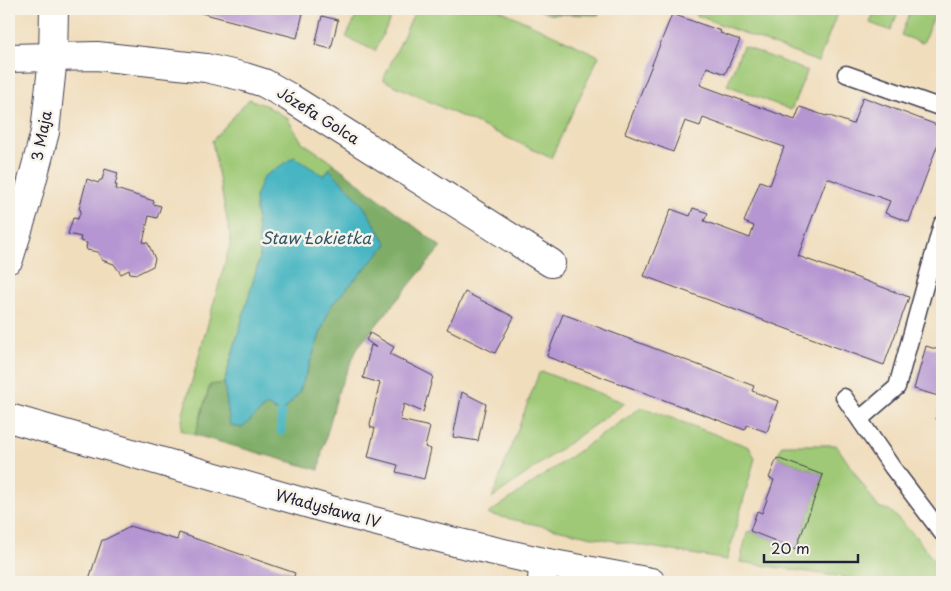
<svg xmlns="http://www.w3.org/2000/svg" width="951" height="591" font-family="'Playpen Sans',sans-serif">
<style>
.green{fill:#9fc976;stroke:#607658}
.forest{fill:#7fad67;stroke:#506851}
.water{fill:#47b5c2;stroke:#346c7e}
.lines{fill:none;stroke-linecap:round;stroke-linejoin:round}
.stream{stroke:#47b5c2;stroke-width:9}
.building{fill:#b596d2}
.service-casing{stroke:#413e4e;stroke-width:19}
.minor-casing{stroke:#413e4e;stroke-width:30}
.tertiary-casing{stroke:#413e4e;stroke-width:30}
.service{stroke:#fff;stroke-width:16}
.minor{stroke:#fff;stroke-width:28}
.tertiary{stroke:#fff;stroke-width:28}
.labels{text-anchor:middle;stroke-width:5;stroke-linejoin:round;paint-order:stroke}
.street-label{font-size:15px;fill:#22223b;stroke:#f7f3e8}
.water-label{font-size:16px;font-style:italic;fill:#2f556a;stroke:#f7f3e8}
</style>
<rect width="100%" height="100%" fill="#f7f3e8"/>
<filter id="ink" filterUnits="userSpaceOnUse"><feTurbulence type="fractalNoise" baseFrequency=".02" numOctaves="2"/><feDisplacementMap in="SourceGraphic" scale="10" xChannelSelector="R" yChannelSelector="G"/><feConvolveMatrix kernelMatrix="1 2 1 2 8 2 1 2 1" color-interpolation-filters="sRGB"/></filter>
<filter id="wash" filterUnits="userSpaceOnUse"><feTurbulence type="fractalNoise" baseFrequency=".0096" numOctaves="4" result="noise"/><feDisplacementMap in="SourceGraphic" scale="20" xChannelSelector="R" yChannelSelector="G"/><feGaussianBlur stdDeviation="1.12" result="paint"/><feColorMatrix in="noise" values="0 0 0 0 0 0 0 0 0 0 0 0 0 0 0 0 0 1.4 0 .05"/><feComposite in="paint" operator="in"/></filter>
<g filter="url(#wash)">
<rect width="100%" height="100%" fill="#f0ddbc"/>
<path class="green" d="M 360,9 L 395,9 L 375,51 L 346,37 Z
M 416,9 L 498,9 L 599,56 L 551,158 L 383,80 Z
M 699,9 L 839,9 L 818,62 L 696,15 Z
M 875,9 L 899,9 L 891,31 L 870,23 Z
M 911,9 L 929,9 L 936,11 L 923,43 L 901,35 Z
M 743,46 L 807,71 L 791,110 L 727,85 Z
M 249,99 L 265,105 L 287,118 L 302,142 L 333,163 L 324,176 L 255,197 L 260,257 L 224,383 L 210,385 L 195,435 L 181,430 L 183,413 L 231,241 L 212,141 Z
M 543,372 L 625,403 L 492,498 L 539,373 Z
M 642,407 L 749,447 L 755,458 L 727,560 L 597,538 L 488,514 Z
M 782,445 L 836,445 L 878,507 L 891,511 L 916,537 L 940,569 L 942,582 L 876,582 L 740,562 L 747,533 L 749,531 L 796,548 L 823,475 L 777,457 Z"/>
<path class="forest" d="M 536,9 L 603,9 L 598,15 L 549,14 Z
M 333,163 L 441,247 L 358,347 L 339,389 L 322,452 L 319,470 L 195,435 L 210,385 L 224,383 L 230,425 L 242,428 L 267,405 L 281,414 L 299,393 L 330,307 L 387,244 L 364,207 L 351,191 L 329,169 Z"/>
<path class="water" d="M 294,157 L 324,176 L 329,169 L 351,191 L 364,207 L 387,244 L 330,307 L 299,393 L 281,414 L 267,405 L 242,428 L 230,425 L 224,383 L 260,257 L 255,197 L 263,177 Z"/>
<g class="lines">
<path class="stream" d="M 281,414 L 281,431"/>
</g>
<g id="blocks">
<path class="building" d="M 186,9 L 304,9 L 297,38 Z
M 672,14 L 721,31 L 720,33 L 740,40 L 725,74 L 707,67 L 700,85 L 795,120 L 800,107 L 826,116 L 827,115 L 853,124 L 863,97 L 942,127 L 942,133 L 909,222 L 885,213 L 890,201 L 827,178 L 798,256 L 909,297 L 884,365 L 644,276 L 671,209 L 690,216 L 693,208 L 708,213 L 704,221 L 750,238 L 754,226 L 744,222 L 760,181 L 770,185 L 784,147 L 703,118 L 700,126 L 685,121 L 673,152 L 625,133 Z
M 322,16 L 338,20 L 331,49 L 315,45 Z
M 105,169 L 118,173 L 115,185 L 117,185 L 116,189 L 154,201 L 153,204 L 161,206 L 157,218 L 149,216 L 143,242 L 148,243 L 155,259 L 153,266 L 137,274 L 130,273 L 129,270 L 121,274 L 114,264 L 102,260 L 98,252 L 87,250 L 86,247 L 87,243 L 80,241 L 81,237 L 68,234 L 73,218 L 78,219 L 81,210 L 79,209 L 87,179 L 98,183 L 100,180 L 102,180 Z
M 465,292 L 514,317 L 495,353 L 447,329 Z
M 563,314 L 754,386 L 752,391 L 778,401 L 767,432 L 747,425 L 745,430 L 548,357 L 547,356 Z
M 370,333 L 394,347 L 390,354 L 433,376 L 423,412 L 404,404 L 400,420 L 430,427 L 425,447 L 431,449 L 424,479 L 396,472 L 398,465 L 368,457 L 375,428 L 371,428 L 370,424 L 380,383 L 363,378 L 371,345 L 377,348 L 366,340 Z
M 926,346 L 942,351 L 942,397 L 914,389 Z
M 462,392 L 486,404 L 478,441 L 453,437 Z
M 942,398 L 942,420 L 936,419 Z
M 777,458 L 823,475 L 796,549 L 750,531 L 757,511 L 762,513 L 774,480 L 769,478 Z
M 129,526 L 177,540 L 179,533 L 295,573 L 292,582 L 88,582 L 102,540 L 104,540 L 128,528 Z"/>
</g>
</g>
<g filter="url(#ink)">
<use href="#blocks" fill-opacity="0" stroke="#413e4e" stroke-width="1"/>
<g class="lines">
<g class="service-casing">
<path id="service" d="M 846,74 L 942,108
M 844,397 L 892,467 L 942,533
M 860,419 L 897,387 L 942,224"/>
</g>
<g class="minor-casing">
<path id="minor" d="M 9,58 L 97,56 L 206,68 L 245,77 L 264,83 L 289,97 L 551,263
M 542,582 L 543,562"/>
</g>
<g class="tertiary-casing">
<path id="tertiary" d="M 9,259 L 26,204 L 45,132 L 53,57 L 54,9
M 9,418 L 327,509 L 455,542 L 543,562 L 651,582"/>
</g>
<use href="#service" class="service"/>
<use href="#minor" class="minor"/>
<use href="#tertiary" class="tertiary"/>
</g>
</g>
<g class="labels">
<g class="street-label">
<text transform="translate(318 116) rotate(32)" y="5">Józefa Golca</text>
<text transform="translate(42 136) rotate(-79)" y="5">3 Maja</text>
<text transform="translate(328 509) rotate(15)" y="5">Władysława IV</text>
</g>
<g class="water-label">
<text x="316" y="244">Staw Łokietka</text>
</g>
</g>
<rect width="951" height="591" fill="none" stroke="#f7f3e8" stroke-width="30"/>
<path d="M764 554v8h94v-8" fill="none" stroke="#22223b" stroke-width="2.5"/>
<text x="771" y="554" font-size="15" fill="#22223b" stroke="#f7f3e8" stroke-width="4" paint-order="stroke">20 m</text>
</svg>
